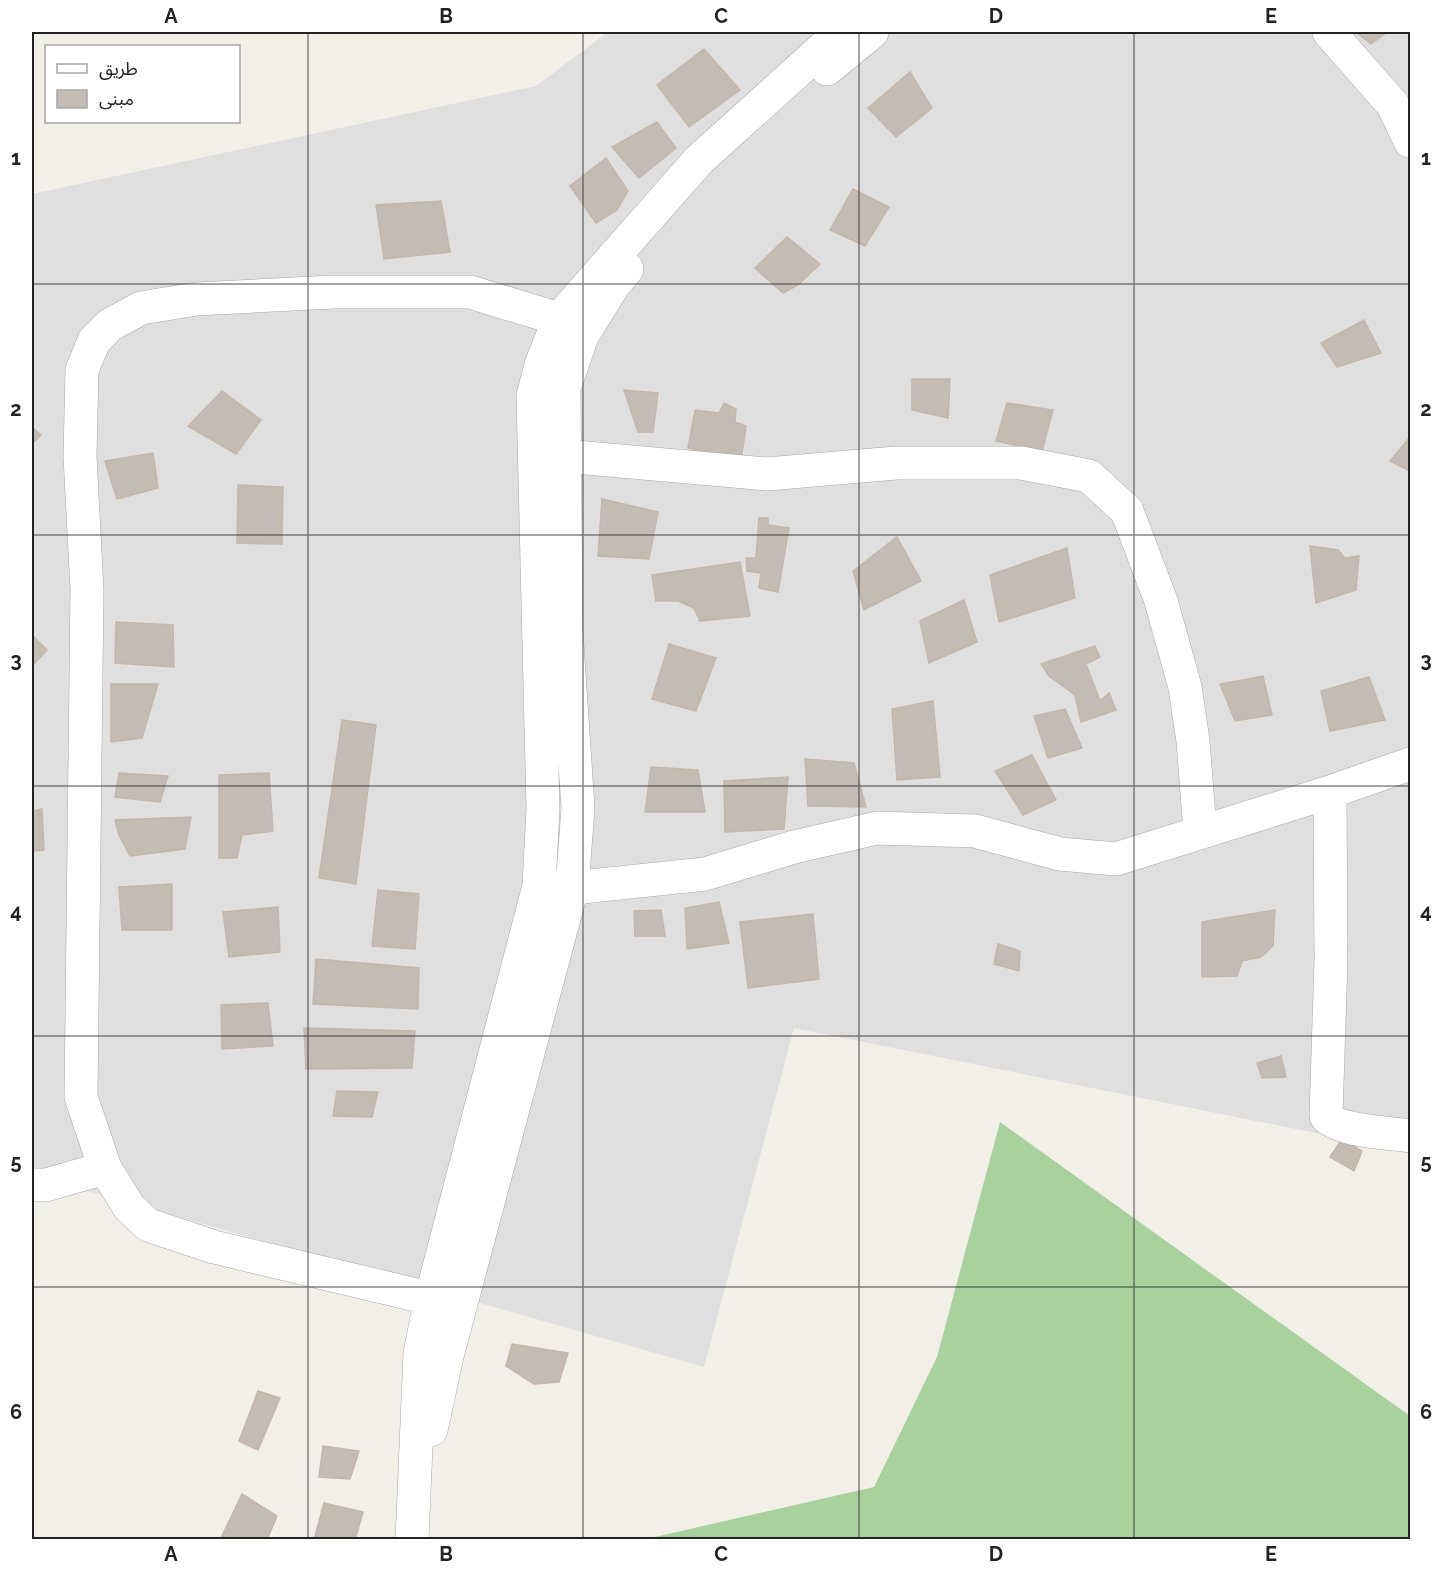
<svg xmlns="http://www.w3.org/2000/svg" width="1442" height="1571" font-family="Raleway,'Noto Sans Arabic',sans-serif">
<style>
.residential{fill:#e0dfdf}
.forest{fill:#a9d19d}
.building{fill:#c3bcb4;stroke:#c4b7aa;stroke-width:1.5}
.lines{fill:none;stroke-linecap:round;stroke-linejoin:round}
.minor-casing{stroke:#a9a9a9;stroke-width:34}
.tertiary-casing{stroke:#a9a9a9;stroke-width:34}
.minor{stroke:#fff;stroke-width:33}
.tertiary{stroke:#fff;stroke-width:33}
.grid{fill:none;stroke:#222;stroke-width:1.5;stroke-opacity:0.55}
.neatline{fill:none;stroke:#222;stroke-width:2}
.grid-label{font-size:20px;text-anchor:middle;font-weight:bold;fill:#222}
</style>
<rect width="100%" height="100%" fill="#f2efe9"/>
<path class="residential" d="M 608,32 L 1410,32 L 1410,1152 L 794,1028 L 704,1367 L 32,1175 L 32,194 L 536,86 Z"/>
<path class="forest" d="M 1000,1122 L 1410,1416 L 1410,1539 L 646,1539 L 874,1487 L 937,1357 Z"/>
<path class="building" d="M 1356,32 L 1387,32 L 1371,44 Z
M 704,49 L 740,90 L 689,127 L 657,85 Z
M 910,72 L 932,108 L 896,137 L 868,108 Z
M 657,122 L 676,148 L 639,178 L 612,147 Z
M 606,158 L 628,191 L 617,210 L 596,223 L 570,186 Z
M 853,189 L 889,207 L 865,246 L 830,230 Z
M 441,201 L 450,252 L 384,259 L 376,205 Z
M 787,237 L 820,264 L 798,285 L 783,293 L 755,268 Z
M 1364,320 L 1381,353 L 1337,367 L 1321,343 Z
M 912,379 L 950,379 L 948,418 L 912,410 Z
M 624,390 L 658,393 L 653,432 L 638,432 Z
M 222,391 L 261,420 L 236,454 L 188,426 Z
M 724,403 L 736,409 L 735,422 L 746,426 L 741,460 L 688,448 L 695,410 L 719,413 Z
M 1007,403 L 1053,410 L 1042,451 L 996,441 Z
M 32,427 L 41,435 L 32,444 Z
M 1410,437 L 1410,471 L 1390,461 Z
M 153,453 L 158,488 L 117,499 L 105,461 Z
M 238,485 L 283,487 L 282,544 L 237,543 Z
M 602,499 L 658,512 L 649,559 L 598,556 Z
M 759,518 L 768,518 L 768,525 L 789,528 L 778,592 L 759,588 L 761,573 L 747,571 L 746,558 L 756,558 Z
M 897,537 L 921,581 L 864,610 L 853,571 Z
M 1310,546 L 1338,550 L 1345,558 L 1359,556 L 1356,590 L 1316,603 Z
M 1067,548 L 1075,598 L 999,622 L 990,575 Z
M 740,562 L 750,616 L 700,621 L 694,608 L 678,601 L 656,601 L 652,575 Z
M 964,600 L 977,642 L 929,663 L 920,621 Z
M 116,622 L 173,625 L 174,667 L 115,663 Z
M 32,635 L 47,650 L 32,666 Z
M 669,644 L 716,658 L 696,711 L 652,699 Z
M 1095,646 L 1100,657 L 1086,664 L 1100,701 L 1109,693 L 1116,710 L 1081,722 L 1075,695 L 1049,676 L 1041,664 Z
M 1263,676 L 1272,715 L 1235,721 L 1220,684 Z
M 1369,677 L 1385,720 L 1330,731 L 1321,691 Z
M 111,684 L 158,684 L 142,738 L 111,742 Z
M 933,701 L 940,777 L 897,780 L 892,709 Z
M 1065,709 L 1082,748 L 1048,758 L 1034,716 Z
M 342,720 L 376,725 L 356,884 L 319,878 Z
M 1032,755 L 1056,800 L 1023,815 L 995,771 Z
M 805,759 L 854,763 L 866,807 L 808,806 Z
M 651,767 L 698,770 L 705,812 L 645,812 Z
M 119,773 L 168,776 L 160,802 L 115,797 Z
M 269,773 L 273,831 L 242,835 L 237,858 L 219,858 L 219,775 Z
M 788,777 L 784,829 L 725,832 L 724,781 Z
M 42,809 L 44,850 L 32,851 L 32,811 Z
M 191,817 L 185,849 L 130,856 L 119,835 L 115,820 Z
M 172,884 L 172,930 L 122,930 L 119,887 Z
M 378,890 L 419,894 L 415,949 L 372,946 Z
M 719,902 L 729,943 L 687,949 L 685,908 Z
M 278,907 L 280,952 L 229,957 L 223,912 Z
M 661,910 L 665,936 L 635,936 L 634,911 Z
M 1275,910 L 1273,946 L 1261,957 L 1242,961 L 1237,976 L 1202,977 L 1202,922 Z
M 813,914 L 819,979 L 748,988 L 740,922 Z
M 998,944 L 1020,951 L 1019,971 L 994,964 Z
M 316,959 L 419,968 L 418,1009 L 313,1004 Z
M 268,1003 L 273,1046 L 222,1049 L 221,1005 Z
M 304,1028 L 415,1031 L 412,1068 L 306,1069 Z
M 1281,1056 L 1286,1077 L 1262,1078 L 1257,1063 Z
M 337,1091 L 378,1092 L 372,1117 L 333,1116 Z
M 1342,1139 L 1362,1151 L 1354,1171 L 1330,1157 Z
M 512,1344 L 568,1353 L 559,1382 L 534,1384 L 506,1366 Z
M 258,1391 L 280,1398 L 258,1450 L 239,1441 Z
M 323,1446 L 359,1451 L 350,1479 L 319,1477 Z
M 242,1494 L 277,1516 L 267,1540 L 221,1538 Z
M 324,1503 L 363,1512 L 355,1540 L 314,1540 Z"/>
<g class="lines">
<g class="minor-casing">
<path id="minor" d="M 1329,32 L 1393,105 L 1410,141
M 536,458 L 564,456 L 767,474 L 896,463 L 1021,463 L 1089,476 L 1127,511 L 1161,601 L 1185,687 L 1193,741 L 1200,831
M 1330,792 L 1331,960 L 1326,1116 C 1337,1131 1391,1133 1410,1136
M 544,886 L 572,888 L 705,874 L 794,847 L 877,828 L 975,831 L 1060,854 L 1116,859 L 1330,792 L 1410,764
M 32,1185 L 46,1185 L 105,1168
M 458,1305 L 214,1247 L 148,1225 L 129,1207 L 105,1168 L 81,1097 L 87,590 L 80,456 L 82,370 L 94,341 L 110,325 L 141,308 L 196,299 L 333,292 L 470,292 L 559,319 L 581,335"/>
</g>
<g class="tertiary-casing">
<path id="tertiary" d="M 827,69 L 872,32
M 431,1430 L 447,1356 L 572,888 L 578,808 L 566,629 L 564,388 L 582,336 L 613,286 L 627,269
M 412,1540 L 420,1353 L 431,1298 L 539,886 L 543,809 L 533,396 L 541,365 L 559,319 L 699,160 L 841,32"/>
</g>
<use href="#minor" class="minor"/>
<use href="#tertiary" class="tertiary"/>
</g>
<path class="grid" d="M 308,32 L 308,1540M 583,32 L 583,1540M 859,32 L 859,1540M 1134,32 L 1134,1540M 32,284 L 1410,284M 32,535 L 1410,535M 32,786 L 1410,786M 32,1036 L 1410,1036M 32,1287 L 1410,1287"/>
<rect width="1442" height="1571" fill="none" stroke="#ffffff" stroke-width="66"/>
<rect x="45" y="45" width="195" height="78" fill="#ffffff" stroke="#a7a7a7" stroke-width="1.5"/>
<rect x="57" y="64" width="30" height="9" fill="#ffffff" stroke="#a7a7a7" stroke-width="1.5"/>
<text x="99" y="75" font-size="18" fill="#222222">طريق</text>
<rect x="57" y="90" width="30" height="18" fill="#c3bcb4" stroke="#a7a7a7" stroke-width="1.5"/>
<text x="99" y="105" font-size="18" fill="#222222">مبنى</text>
<rect x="33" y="33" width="1376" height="1505" class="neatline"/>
<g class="grid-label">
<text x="171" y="23">A</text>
<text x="446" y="23">B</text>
<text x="721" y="23">C</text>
<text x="996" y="23">D</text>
<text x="1271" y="23">E</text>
<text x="16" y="165">1</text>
<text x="1426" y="165">1</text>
<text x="16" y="416">2</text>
<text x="1426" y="416">2</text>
<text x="16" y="667">3</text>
<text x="1426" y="667">3</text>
<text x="16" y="918">4</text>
<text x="1426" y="918">4</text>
<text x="16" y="1169">5</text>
<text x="1426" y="1169">5</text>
<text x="16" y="1419">6</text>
<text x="1426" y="1419">6</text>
<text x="171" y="1561">A</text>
<text x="446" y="1561">B</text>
<text x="721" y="1561">C</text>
<text x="996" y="1561">D</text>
<text x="1271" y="1561">E</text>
</g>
</svg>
